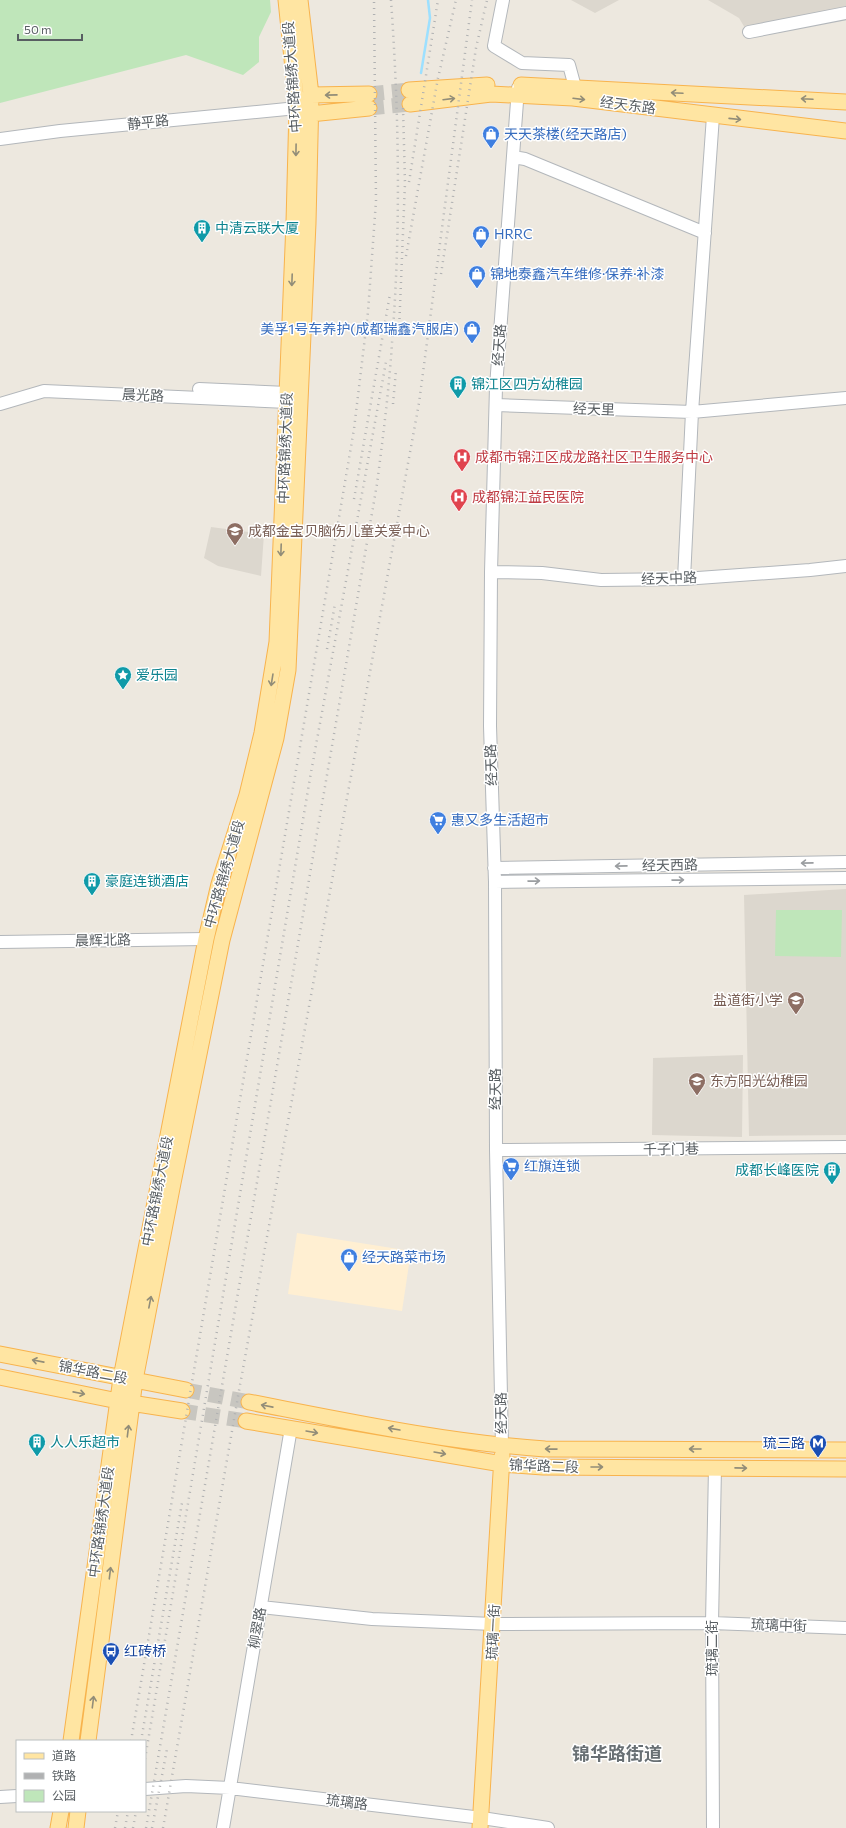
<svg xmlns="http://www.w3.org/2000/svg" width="846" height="1828" font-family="Commissioner,'Noto Sans SC',sans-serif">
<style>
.commercial{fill:#ffefd2}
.education{fill:#dcd7ce}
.green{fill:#bfe6ba}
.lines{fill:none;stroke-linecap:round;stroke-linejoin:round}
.stream{stroke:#9de0ff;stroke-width:2.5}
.major-tunnel{stroke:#c8c6c0;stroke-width:15;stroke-dasharray:15 8;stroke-linecap:butt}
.minor-casing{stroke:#b3b7bb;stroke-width:14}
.major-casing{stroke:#f8b34d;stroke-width:17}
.minor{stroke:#fff;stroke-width:12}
.major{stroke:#ffe5a2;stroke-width:15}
.rail{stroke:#b0b1b2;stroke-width:2.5;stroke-dasharray:1 5;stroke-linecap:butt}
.oneway{stroke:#928d78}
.oneway2{stroke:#9b9ea1}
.labels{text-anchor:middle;stroke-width:3;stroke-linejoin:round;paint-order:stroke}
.street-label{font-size:14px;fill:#585e62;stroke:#fff}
.shop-label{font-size:14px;fill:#366cbe;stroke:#fff;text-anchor:start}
.culture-label{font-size:14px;fill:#0d838f;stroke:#fff;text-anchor:start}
.health-label{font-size:14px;fill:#be3a42;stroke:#fff;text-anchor:start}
.education-label{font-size:14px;fill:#785e54;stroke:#fff;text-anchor:start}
.transit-label{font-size:14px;fill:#164399;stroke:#fff;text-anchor:end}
.district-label{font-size:18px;font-weight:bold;fill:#697074;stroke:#fff}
</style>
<rect width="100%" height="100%" fill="#ede8df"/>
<path class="commercial" d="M 297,1233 L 411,1251 L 402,1311 L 288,1294 Z"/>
<path class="education" d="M 571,0 L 619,0 L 595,13 Z
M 708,0 L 846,0 L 846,6 L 782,21 L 745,28 L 739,18 Z
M 211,527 L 264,534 L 261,576 L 218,566 L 204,558 Z
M 846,889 L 846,1135 L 749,1136 L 744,895 Z
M 743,1055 L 742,1137 L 652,1135 L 653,1058 Z"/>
<path class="green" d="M 0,0 L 270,0 L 271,12 L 259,37 L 259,62 L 243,75 L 186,55 L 0,103 Z
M 776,910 L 842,910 L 841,957 L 775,956 Z"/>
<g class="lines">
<path class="stream" d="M 421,73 L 430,18 L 428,0"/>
<path class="major-tunnel" d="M 369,94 L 409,90
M 369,108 L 410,104
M 186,1390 L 249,1402
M 182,1411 L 246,1421"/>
<g class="minor-casing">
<path id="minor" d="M 503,0 L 494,46 L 522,63 L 569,65 L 575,87
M 749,32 L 846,13
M 0,139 L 60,131 L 297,108
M 513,157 L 525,159 L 705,233
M 199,389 L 287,393
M 0,404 L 44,391 L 287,402
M 496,405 L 692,412 L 846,398
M 491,572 L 542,573 L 601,580 L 684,579 L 810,570 L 846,566
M 684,579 L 692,412 L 713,116
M 494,868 L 846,862
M 495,882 L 846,878
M 0,942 L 206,939
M 496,1150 L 846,1147
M 502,1446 L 496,1150 L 495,882 L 490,726 L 491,572 L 496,387 L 518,88
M 261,1607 L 372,1619 L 493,1624 L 712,1623 L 846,1628
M 145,1789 L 186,1786 L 230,1788 L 482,1818 L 548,1828
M 0,1797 L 17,1796
M 223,1828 L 291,1428
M 713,1828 L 712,1623 L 715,1467"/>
</g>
<g class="major-casing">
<path id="major" d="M 521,85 L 846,102
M 409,90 L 487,85
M 369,94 L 311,95 L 297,108 L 310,114 L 369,108
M 410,104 L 491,94 L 573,98 L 846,131
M 0,1354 L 186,1390
M 0,1377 L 118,1401 L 182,1411
M 249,1402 C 347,1421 445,1442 545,1449 L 846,1450
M 246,1421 L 502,1464 L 543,1467 L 846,1469
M 71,1741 L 121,1378 L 206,939 L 219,884 L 247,795 L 262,733 L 277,642 L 294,222 L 297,108 L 286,0
M 88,1741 L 135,1380 L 173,1183 L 222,940 L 276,738 L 288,670 L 308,223 L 311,95 L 300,0
M 58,1828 L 61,1811
M 76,1828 L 78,1811
M 480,1828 L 502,1456"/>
</g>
<use href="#minor" class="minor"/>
<use href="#major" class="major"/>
<path class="rail" d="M 409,182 L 438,0
M 406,256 L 438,78 L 456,0
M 441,274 L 476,48 L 487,0
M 399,331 L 405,183 L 403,107
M 393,404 L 396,370
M 354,499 L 390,294
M 327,649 L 335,604
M 131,1741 L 354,429 L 368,312 L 376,201 L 374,0
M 141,1741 L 182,1503
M 145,1759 L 310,778 L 386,362
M 115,1828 L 118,1811
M 125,1828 L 128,1811
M 133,1828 L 136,1811
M 146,1828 L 377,484 C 383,437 389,390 392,343 C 401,229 399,114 391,0
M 152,1828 L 167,1749
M 163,1828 L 240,1385 L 419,403 L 472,0"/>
</g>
<defs><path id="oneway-shaft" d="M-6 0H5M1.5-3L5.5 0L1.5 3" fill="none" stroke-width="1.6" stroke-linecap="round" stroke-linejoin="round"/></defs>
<g class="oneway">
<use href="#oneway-shaft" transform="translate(677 93) rotate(-177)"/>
<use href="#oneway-shaft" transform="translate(331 95) rotate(179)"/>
<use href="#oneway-shaft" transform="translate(449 99) rotate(-7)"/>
<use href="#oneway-shaft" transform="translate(579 99) rotate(7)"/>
<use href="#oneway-shaft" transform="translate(807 99) rotate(-177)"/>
<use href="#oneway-shaft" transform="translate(735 119) rotate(6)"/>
<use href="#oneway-shaft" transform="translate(296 150) rotate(91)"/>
<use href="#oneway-shaft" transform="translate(292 280) rotate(92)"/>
<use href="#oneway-shaft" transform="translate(281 550) rotate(92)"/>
<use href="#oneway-shaft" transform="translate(272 680) rotate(99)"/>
<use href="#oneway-shaft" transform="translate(150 1302) rotate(-79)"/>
<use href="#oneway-shaft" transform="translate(38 1361) rotate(-169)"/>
<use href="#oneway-shaft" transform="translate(79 1393) rotate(11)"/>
<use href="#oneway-shaft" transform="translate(267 1406) rotate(-169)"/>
<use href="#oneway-shaft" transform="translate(394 1429) rotate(-170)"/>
<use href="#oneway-shaft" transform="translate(128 1431) rotate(-83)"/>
<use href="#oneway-shaft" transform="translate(312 1432) rotate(10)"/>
<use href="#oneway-shaft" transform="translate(551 1449) rotate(-179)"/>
<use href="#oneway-shaft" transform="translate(695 1449) rotate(-180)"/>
<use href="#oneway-shaft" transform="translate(440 1453) rotate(10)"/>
<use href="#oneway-shaft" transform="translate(597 1467)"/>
<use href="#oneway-shaft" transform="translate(741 1468) rotate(1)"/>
<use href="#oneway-shaft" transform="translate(110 1573) rotate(-83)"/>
<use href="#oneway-shaft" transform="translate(93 1702) rotate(-83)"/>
</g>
<g class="oneway2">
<use href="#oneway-shaft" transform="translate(807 863) rotate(179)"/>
<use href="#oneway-shaft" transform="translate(621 866) rotate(179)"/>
<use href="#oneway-shaft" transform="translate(678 880) rotate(-1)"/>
<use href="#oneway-shaft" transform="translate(534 881) rotate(-1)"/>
</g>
<defs>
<g id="shop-pin" transform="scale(0.9)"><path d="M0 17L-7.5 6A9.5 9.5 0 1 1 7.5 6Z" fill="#3f7fe0" stroke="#fff"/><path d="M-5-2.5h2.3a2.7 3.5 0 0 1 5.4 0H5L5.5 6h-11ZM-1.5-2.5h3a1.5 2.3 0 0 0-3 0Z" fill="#fff"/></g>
<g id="building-pin" transform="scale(0.9)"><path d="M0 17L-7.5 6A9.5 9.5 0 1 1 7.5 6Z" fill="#0f9aa8" stroke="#fff"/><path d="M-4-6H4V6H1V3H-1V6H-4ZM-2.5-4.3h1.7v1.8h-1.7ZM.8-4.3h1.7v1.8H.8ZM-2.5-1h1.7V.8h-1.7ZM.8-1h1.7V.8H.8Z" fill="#fff"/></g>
<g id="hospital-pin" transform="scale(0.9)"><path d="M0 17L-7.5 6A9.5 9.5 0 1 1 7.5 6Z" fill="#e0444e" stroke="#fff"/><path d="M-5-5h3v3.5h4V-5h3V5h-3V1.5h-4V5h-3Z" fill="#fff"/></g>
<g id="school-pin" transform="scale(0.9)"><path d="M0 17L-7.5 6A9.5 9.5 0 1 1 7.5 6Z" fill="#8d6e63" stroke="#fff"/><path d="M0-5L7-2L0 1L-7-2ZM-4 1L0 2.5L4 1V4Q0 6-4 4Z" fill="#fff"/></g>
<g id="sight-pin" transform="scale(0.9)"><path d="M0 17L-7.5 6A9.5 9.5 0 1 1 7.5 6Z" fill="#0f9aa8" stroke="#fff"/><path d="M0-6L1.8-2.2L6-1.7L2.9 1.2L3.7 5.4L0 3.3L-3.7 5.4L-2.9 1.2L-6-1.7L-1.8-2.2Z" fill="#fff"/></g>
<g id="supermarket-pin" transform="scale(0.9)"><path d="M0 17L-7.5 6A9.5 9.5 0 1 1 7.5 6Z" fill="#3f7fe0" stroke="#fff"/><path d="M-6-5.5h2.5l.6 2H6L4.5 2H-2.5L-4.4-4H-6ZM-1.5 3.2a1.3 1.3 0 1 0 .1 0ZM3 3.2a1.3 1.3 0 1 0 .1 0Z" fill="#fff"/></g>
<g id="metro-pin" transform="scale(0.9)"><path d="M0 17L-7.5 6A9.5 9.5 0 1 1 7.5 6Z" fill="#1a4fb4" stroke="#fff"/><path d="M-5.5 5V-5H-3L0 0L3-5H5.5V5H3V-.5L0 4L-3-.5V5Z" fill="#fff"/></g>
<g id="bus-pin" transform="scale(0.9)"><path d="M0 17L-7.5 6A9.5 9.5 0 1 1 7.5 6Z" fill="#1a4fb4" stroke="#fff"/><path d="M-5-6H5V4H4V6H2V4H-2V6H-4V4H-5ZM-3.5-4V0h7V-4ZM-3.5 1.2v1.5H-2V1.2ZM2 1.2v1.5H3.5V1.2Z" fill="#fff"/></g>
</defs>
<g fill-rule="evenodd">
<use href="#shop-pin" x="491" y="134"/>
<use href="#building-pin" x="202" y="228"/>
<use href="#shop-pin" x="481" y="234"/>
<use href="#shop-pin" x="477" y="274"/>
<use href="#shop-pin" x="472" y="329"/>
<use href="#building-pin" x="458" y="384"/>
<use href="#hospital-pin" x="462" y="457"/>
<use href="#hospital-pin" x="459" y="497"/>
<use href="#school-pin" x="235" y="531"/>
<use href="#sight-pin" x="123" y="675"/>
<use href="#supermarket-pin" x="438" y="820"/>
<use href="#building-pin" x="92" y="881"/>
<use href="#school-pin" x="796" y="1000"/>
<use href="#school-pin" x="697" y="1081"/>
<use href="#supermarket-pin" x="511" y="1166"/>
<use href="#building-pin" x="832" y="1170"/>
<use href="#shop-pin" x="349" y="1257"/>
<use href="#building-pin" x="37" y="1442"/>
<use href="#metro-pin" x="818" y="1443"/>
<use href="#bus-pin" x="111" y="1651"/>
</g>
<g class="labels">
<g class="street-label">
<text transform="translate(292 77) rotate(-94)" y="5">中环路锦绣大道段</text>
<text transform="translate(628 105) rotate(7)" y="5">经天东路</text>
<text transform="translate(148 122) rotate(-6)" y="5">静平路</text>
<text transform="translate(499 345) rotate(-86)" y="5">经天路</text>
<text transform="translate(143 395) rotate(3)" y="5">晨光路</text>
<text transform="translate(594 409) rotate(2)" y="5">经天里</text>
<text transform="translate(285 448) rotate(-88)" y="5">中环路锦绣大道段</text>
<text transform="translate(669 578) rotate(-2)" y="5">经天中路</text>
<text transform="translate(491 765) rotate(-92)" y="5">经天路</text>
<text transform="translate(670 865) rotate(-1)" y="5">经天西路</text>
<text transform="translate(224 874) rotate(-74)" y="5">中环路锦绣大道段</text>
<text transform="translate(103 940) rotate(-1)" y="5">晨辉北路</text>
<text transform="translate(495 1089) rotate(-90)" y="5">经天路</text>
<text transform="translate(671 1149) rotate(-1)" y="5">千子门巷</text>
<text transform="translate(157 1191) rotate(-79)" y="5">中环路锦绣大道段</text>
<text transform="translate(93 1372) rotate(11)" y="5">锦华路二段</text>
<text transform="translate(501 1413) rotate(-91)" y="5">经天路</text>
<text transform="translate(544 1466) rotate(2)" y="5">锦华路二段</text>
<text transform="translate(101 1522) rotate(-82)" y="5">中环路锦绣大道段</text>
<text transform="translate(779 1625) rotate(2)" y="5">琉璃中街</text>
<text transform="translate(257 1628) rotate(-80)" y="5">柳翠路</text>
<text transform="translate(493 1632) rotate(-87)" y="5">琉璃一街</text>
<text transform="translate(712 1648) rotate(-90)" y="5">琉璃二街</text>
<text transform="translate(347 1802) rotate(7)" y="5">琉璃路</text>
</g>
<g class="shop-label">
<text x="504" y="139">天天茶楼(经天路店)</text>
<text x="494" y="239">HRRC</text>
<text x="490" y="279">锦地泰鑫汽车维修·保养·补漆</text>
<text x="459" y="334" text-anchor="end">美孚1号车养护(成都瑞鑫汽服店)</text>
<text x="451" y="825">惠又多生活超市</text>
<text x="524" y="1171">红旗连锁</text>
<text x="362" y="1262">经天路菜市场</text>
</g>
<g class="culture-label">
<text x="215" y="233">中清云联大厦</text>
<text x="471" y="389">锦江区四方幼稚园</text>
<text x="136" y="680">爱乐园</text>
<text x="105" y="886">豪庭连锁酒店</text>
<text x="819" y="1175" text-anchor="end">成都长峰医院</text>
<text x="50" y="1447">人人乐超市</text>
</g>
<g class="health-label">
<text x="475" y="462">成都市锦江区成龙路社区卫生服务中心</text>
<text x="472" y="502">成都锦江益民医院</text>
</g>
<g class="education-label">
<text x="248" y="536">成都金宝贝脑伤儿童关爱中心</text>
<text x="783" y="1005" text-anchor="end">盐道街小学</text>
<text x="710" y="1086">东方阳光幼稚园</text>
</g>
<g class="transit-label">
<text x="805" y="1448">琉三路</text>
<text x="124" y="1656" text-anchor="start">红砖桥</text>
</g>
<g class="district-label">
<text x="617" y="1760">锦华路街道</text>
</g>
</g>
<rect x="16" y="1740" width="130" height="72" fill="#ffffff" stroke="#bcbfc0"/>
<rect x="24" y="1753" width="20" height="6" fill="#ffe5a2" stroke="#bcbfc0"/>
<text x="52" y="1760" font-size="12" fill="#585e62">道路</text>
<rect x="24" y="1773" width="20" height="6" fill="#b0b1b2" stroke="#bcbfc0"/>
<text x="52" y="1780" font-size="12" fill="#585e62">铁路</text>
<rect x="24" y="1790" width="20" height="12" fill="#bfe6ba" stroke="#bcbfc0"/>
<text x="52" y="1800" font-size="12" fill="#585e62">公园</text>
<path d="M18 34v6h64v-6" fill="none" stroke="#585e62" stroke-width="2"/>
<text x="24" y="34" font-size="12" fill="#585e62" stroke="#ffffff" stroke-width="3" paint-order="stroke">50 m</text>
</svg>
